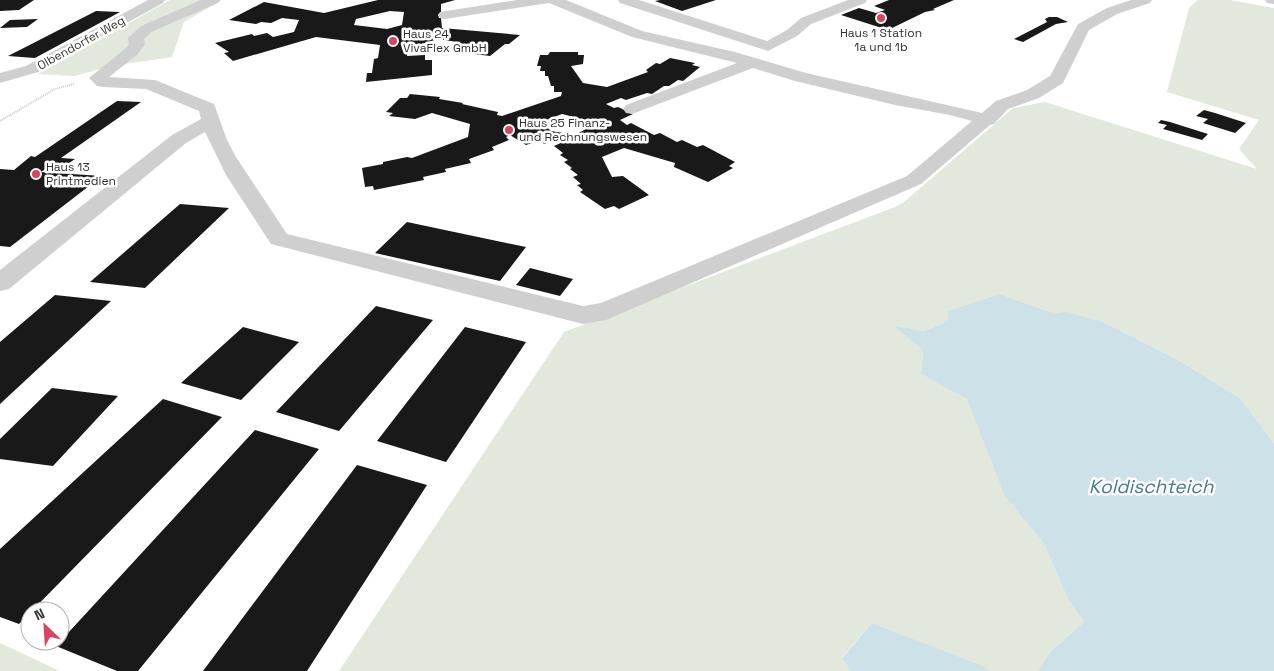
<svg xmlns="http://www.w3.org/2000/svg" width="1274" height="671" font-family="'Space Grotesk',sans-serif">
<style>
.green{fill:#e3e8dc}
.water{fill:#cde1e9}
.building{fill:#191919;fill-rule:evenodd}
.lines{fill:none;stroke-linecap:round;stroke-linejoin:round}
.path{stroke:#c9c9c9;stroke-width:2;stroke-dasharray:1 1;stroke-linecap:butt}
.minor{fill:#cfcfcf;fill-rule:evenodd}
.poi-dot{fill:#d74660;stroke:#fff;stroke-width:2}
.labels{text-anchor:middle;stroke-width:5;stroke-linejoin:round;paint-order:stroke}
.far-poi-label{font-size:12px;fill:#323232;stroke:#fff;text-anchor:start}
.far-street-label{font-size:12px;fill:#323232;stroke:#fff}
.near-water-label{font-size:19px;font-style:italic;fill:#467a8f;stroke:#fff}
</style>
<rect width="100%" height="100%" fill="#fff"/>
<path class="green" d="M 170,0 L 222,0 L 184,22 L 172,57 L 111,66 L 75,76 L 38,74 Z
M 1198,0 L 1230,0 L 1274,8 L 1274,443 L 1240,398 L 1180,361 L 1101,321 L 1066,313 L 1055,314 L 1000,294 L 948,321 L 924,331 L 894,325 L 923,350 L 921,374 L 967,398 L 1004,495 L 1044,544 L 1068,599 L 1084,622 L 1050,652 L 1038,671 L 990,671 L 872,623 L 842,657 L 851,671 L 339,671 L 564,332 L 895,207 L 904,202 L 1013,108 L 1045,102 L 1257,169 L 1239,149 L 1259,120 L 1167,92 L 1189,8 Z
M 0,643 L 60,671 L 0,671 Z"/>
<path class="water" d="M 1000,294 L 1055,314 L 1066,312 L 1101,321 L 1180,361 L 1240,398 L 1274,443 L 1274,671 L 1038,671 L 1050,652 L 1084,622 L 1068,599 L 1044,544 L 1004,495 L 967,399 L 921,374 L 923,350 L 893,325 L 924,331 L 948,321 L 948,311 Z
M 872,623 L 982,666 L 990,671 L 851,671 L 842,658 Z"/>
<path class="building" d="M 0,0 L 34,0 L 19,10 L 0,11 Z
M 378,0 L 455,0 L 441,4 L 441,14 L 438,14 L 439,18 L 441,18 L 442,28 L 520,35 L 509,44 L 505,44 L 490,56 L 458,52 L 461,49 L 449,48 L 457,42 L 438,39 L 408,48 L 407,56 L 425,55 L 425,60 L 432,60 L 432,75 L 366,82 L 367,73 L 372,73 L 374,59 L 378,58 L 380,45 L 316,37 L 233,61 L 224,53 L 229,52 L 215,43 L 252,34 L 254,36 L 267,33 L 273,37 L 294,32 L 299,20 L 282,18 L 271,23 L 261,22 L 256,24 L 229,20 L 264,2 L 324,13 ZM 390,11 L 404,12 L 402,25 L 387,29 L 354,25 L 356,19 Z
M 660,0 L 716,0 L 682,11 L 655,1 Z
M 889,0 L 954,0 L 933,9 L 935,10 L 925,12 L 888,30 L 841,15 L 859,8 L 876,13 L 885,10 L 874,6 Z
M 96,11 L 120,12 L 35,58 L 8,56 Z
M 1049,17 L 1057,17 L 1068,22 L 1056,24 L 1023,42 L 1014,39 L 1047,22 L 1045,19 Z
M 38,19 L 27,27 L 0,28 L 10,20 Z
M 550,52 L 578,52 L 578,55 L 584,55 L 583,64 L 571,66 L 583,83 L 607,87 L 648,72 L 646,70 L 656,63 L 660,64 L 670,58 L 695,63 L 692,65 L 700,67 L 683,81 L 678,80 L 669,86 L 664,86 L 652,94 L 647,93 L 626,100 L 621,98 L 606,104 L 614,108 L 618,107 L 633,114 L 620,120 L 627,125 L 631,123 L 654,135 L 660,133 L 677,142 L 682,140 L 697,147 L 703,145 L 735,162 L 729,166 L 733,168 L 708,182 L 674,167 L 675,163 L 624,148 L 602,157 L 612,177 L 623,176 L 649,195 L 619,209 L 614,206 L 605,209 L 580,192 L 583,190 L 577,185 L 581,184 L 573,177 L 578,175 L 570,169 L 572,168 L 564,162 L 568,160 L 560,155 L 563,153 L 554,146 L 563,142 L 560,139 L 544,144 L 541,140 L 526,145 L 510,135 L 506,137 L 509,140 L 492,147 L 494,150 L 469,159 L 471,163 L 445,169 L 446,172 L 423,177 L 424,180 L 374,190 L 373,186 L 365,187 L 362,168 L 383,164 L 383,162 L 407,157 L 412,158 L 468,137 L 470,124 L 432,113 L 415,119 L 389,116 L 393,113 L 386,112 L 400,98 L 407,98 L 410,94 L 440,97 L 439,99 L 463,103 L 462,104 L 498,112 L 497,115 L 502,116 L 561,96 L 562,92 L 554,92 L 554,86 L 551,86 L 548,76 L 545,76 L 545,71 L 540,71 L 541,66 L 537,66 L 540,55 L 548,55 ZM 562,114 L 578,118 L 586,129 L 575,135 L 551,131 L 541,122 Z
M 117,101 L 141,102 L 61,158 L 75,159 L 65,166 L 51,165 L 41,172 L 102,176 L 10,247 L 0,246 L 0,169 L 14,170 L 31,156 L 35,157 Z
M 1204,110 L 1215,113 L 1246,123 L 1235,133 L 1203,123 L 1208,119 L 1196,116 Z
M 1161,120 L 1170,122 L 1208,134 L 1202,140 L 1163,129 L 1167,125 L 1158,123 Z
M 180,204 L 229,208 L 145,288 L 90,282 Z
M 407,222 L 526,247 L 500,281 L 375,253 Z
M 530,268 L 573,279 L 560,296 L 516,285 Z
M 55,295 L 111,301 L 0,404 L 0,342 Z
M 376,306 L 433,320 L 339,431 L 276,412 Z
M 243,327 L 299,342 L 241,400 L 181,383 Z
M 465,327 L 526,342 L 446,462 L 377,441 Z
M 52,388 L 118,396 L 53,466 L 0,459 L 0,439 Z
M 163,399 L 222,417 L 19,624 L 0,617 L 0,549 Z
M 255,430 L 319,449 L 138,671 L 117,671 L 56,646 Z
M 357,465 L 427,485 L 307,671 L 203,671 Z"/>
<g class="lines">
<path class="path" d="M 0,121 L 55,89 L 74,84"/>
<path class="minor" d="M 148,0 L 165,0 L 163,3 L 38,72 L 0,83 L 0,73 L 26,66 Z
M 201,0 L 220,0 L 218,3 L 151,32 L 144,39 L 145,44 L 138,54 L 109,77 L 155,80 L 214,104 L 227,140 L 236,157 L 287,234 L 583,306 L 601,303 L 907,176 L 972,121 L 950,115 L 895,105 L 795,81 L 753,68 L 632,114 L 626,113 L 623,109 L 626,105 L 737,63 L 632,37 L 549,3 L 445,19 L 440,18 L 438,15 L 440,12 L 517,0 L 566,0 L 642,31 L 735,52 L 806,73 L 982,113 L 996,101 L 1027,90 L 1050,76 L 1078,24 L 1107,8 L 1131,0 L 1152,0 L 1150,3 L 1117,14 L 1089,30 L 1063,83 L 1039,98 L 1008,109 L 994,124 L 990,125 L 921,184 L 606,320 L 583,324 L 271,244 L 226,175 L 205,132 L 186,143 L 9,289 L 0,291 L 0,270 L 172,135 L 201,119 L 199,111 L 146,89 L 103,87 L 97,86 L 89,78 L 126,48 L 129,44 L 128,38 L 141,26 Z
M 618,0 L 639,0 L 767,41 L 787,30 L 801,18 L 848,0 L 867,0 L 865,3 L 811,24 L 797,36 L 768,51 L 620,3 Z
M 1265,0 L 1274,0 L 1274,4 L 1267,3 Z"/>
</g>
<g class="poi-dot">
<circle cx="881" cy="18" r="5"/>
<circle cx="393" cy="41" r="5"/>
<circle cx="509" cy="130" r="5"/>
<circle cx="36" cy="174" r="5"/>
</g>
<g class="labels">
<g class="far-poi-label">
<text x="881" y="37" text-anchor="middle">Haus 1 Station<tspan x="881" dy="14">1a und 1b</tspan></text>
<text x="403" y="38">Haus 24<tspan x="403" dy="14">VivaFlex GmbH</tspan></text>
<text x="519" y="127">Haus 25 Finanz-<tspan x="519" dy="14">und Rechnungswesen</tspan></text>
<text x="46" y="171">Haus 13<tspan x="46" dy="14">Printmedien</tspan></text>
</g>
<g class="far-street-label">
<text transform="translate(81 43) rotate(-29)" y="4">Olbendorfer Weg</text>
</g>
<g class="near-water-label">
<text x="1151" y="493">Koldischteich</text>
</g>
</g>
<g transform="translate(45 626) rotate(335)"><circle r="24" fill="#ffffff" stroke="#adadad"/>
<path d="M0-4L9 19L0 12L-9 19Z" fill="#d74660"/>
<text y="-8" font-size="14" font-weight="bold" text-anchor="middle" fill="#323232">N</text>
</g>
</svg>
